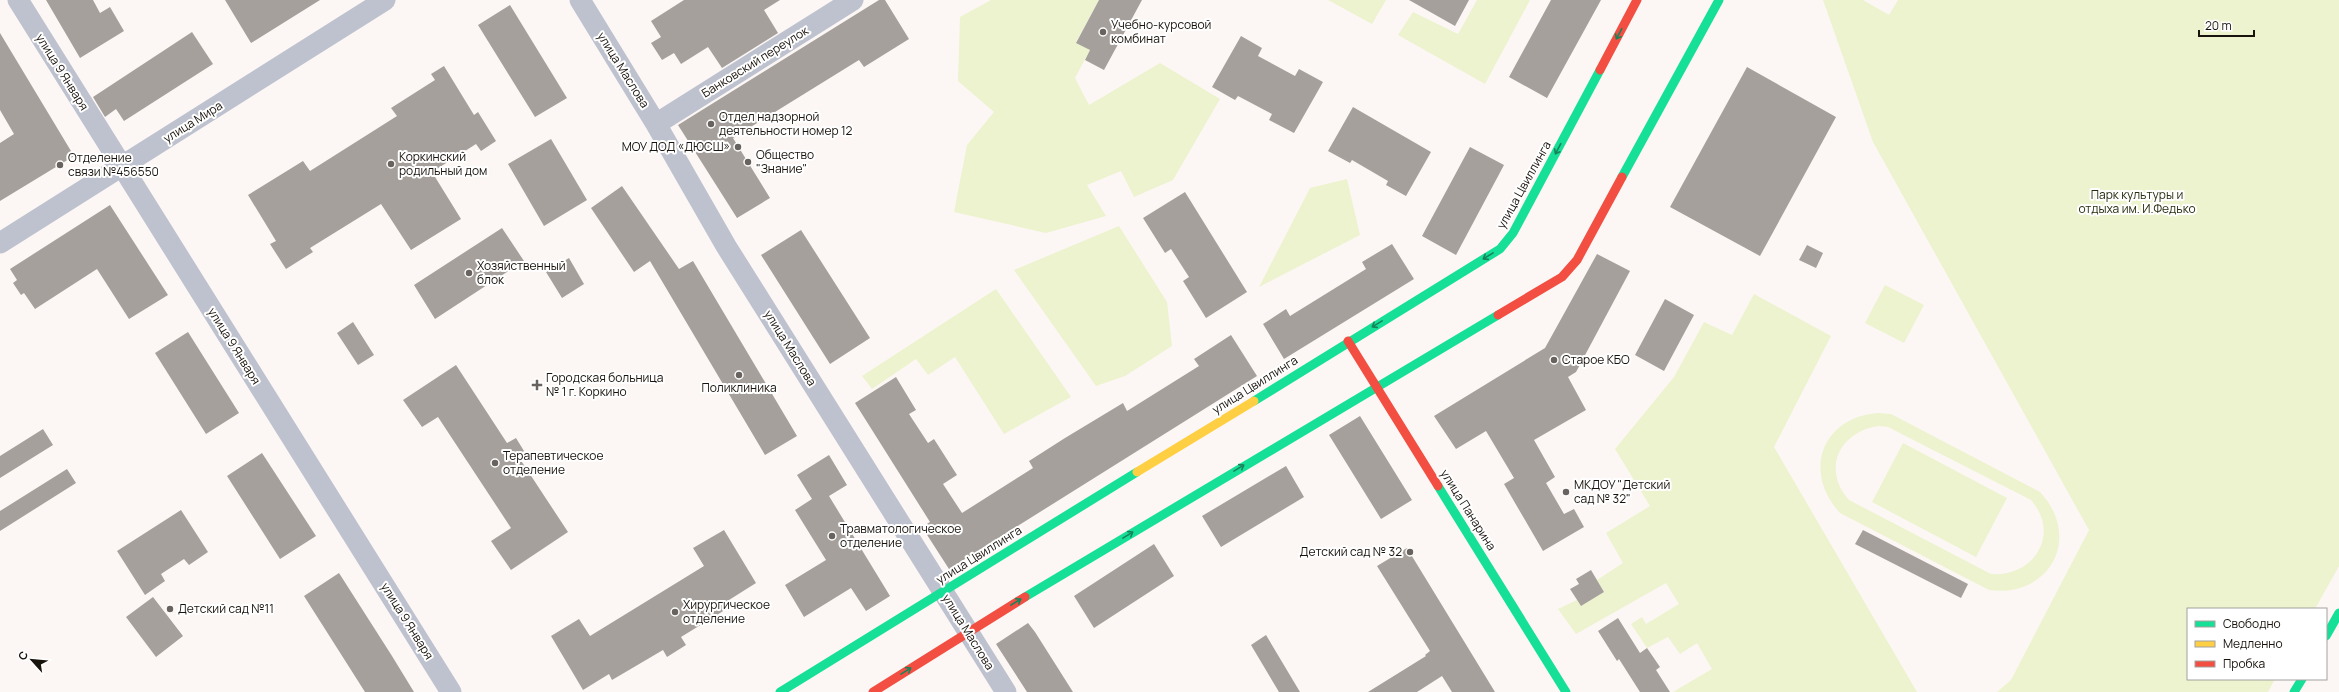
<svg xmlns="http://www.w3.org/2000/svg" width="2339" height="692" font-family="Manrope,sans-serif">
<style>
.green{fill:#edf3ce;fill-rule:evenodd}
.building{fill:#a5a09b}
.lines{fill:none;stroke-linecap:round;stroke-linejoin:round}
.street{stroke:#bec2cf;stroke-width:21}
.fast{stroke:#16e098;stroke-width:9}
.slow{stroke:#ffcf43;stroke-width:9}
.jam{stroke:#f24e42;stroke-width:9}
.oneway{stroke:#178459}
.poi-dot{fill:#68635e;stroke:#fff;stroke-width:1.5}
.labels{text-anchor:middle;stroke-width:4;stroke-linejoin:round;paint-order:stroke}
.poi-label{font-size:12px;fill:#19130d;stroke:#fff;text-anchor:start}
.street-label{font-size:12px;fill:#19130d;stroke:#fff}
.park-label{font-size:12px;fill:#282e10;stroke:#fff}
</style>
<rect width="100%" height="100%" fill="#fcf7f4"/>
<path class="green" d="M 991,0 L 1099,0 L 1076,42 L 1090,50 L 1075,78 L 1089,105 L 1160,63 L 1220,99 L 1173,180 L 1134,197 L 1121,171 L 1087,185 L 1106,216 L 1046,233 L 954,212 L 967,145 L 994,112 L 958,81 L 960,17 Z
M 1328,0 L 1386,0 L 1372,24 Z
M 1477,0 L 1530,0 L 1485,84 L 1398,35 L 1413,12 L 1458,34 Z
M 1823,0 L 1863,0 L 1889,15 L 1898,0 L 2339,0 L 2339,566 L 2315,609 L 2188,609 L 2188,679 L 2275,679 L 2268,692 L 1997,692 L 2011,680 L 2089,530 L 1873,142 Z
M 1347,179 L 1360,235 L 1259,287 L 1310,188 Z
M 1119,226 L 1167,302 L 1172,346 L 1125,376 L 1096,386 L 1014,270 Z
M 1885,285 L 1924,305 L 1904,343 L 1865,323 Z
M 996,289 L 1071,397 L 1004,434 L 955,357 L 928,375 L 916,359 L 872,389 L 862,376 Z
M 1754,294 L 1831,336 L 1774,447 L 1917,692 L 1673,692 L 1712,669 L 1697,643 L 1680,654 L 1668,637 L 1647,648 L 1631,624 L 1642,617 L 1646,624 L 1679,604 L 1666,583 L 1576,634 L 1558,609 L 1577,600 L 1581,606 L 1604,592 L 1597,580 L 1623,563 L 1606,533 L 1650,506 L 1615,449 L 1674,377 L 1704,322 L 1732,335 Z
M 1878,413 L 1891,414 L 2040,492 C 2082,537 2051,598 1989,590 L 1840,513 C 1802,472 1822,417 1878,413 ZM 1879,426 L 1888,427 L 2031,500 C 2061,534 2034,577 1991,574 L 1849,500 C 1821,469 1840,431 1879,426 Z
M 1903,443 L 2007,498 L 1976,557 L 1872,502 Z"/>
<path class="building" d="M 46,0 L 93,0 L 100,13 L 110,7 L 124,31 L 80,58 Z
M 225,0 L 320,0 L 251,43 Z
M 684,0 L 780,0 L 764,10 L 778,33 L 722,68 L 708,47 L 681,64 L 674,53 L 662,60 L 651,43 L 661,37 L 651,21 Z
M 879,0 L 885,0 L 909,39 L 864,67 L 859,60 L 733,138 L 770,198 L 737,218 L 678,125 Z
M 1099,0 L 1142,0 L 1104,70 L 1085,60 L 1090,50 L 1076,43 Z
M 1409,0 L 1469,0 L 1455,26 Z
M 1551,0 L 1601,0 L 1547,98 L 1509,77 Z
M 510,5 L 567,98 L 535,117 L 478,25 Z
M 192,32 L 213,64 L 124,121 L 116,109 L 105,117 L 93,97 Z
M 0,33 L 74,156 L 0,201 L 0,143 L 14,134 L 0,110 Z
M 1241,36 L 1262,48 L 1258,56 L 1295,76 L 1299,69 L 1323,82 L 1294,133 L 1269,120 L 1272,114 L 1238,96 L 1235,100 L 1212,87 Z
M 444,66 L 474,115 L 478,112 L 496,141 L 481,151 L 476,144 L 432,172 L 461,219 L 411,250 L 381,204 L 310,248 L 313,252 L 286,269 L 270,244 L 276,241 L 248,195 L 303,161 L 310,171 L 397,116 L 391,108 L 435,80 L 431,74 Z
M 1747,67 L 1836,117 L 1760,256 L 1670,207 Z
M 1353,107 L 1431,152 L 1406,196 L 1386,185 L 1388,181 L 1352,160 L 1350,163 L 1328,151 Z
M 551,139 L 587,200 L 544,226 L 508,164 Z
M 1470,147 L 1504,165 L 1456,255 L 1422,236 Z
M 622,186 L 679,269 L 693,261 L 797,436 L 765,455 L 650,261 L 634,272 L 591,208 Z
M 1185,192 L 1247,292 L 1206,318 L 1183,281 L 1189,277 L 1171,249 L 1165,253 L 1143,218 Z
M 110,205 L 168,295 L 129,319 L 97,269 L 35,309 L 24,293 L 21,295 L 13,283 L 17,280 L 10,269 Z
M 502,228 L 524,261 L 435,319 L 414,285 Z
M 801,230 L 870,338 L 830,364 L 761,255 Z
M 1392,244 L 1414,279 L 1284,359 L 1263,324 L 1286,309 L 1290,316 L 1366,269 L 1362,262 Z
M 1807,245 L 1823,253 L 1816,268 L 1799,260 Z
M 1597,254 L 1630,271 L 1576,372 L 1568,377 L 1586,410 L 1534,440 L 1555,477 L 1546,483 L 1564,514 L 1574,509 L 1584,527 L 1543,551 L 1504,484 L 1514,478 L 1486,431 L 1456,449 L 1434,416 L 1545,348 Z
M 569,258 L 584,284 L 562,298 L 546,272 Z
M 1665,299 L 1694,315 L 1664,371 L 1635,355 Z
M 353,322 L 374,355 L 358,365 L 337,333 Z
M 188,332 L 239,413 L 206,434 L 155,353 Z
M 1231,335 L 1257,376 L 949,569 L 922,527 L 930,522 L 855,403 L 896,377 L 916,410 L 909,414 L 928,443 L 934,439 L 957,475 L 943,484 L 962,513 L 1033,468 L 1029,461 L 1065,438 L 1123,403 L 1127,411 L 1199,366 L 1194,359 Z
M 456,365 L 507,443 L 516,438 L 524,451 L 518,456 L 568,532 L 511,570 L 491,541 L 511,528 L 438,417 L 422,427 L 403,400 Z
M 1360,416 L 1412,500 L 1381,519 L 1329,435 Z
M 43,429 L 53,445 L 0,478 L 0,456 Z
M 262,453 L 316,536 L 280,559 L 227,476 Z
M 829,455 L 847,485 L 829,496 L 890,596 L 866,611 L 851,588 L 804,617 L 785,585 L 826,560 L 795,510 L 812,499 L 797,475 Z
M 1286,466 L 1304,497 L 1221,547 L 1202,516 Z
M 67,469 L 76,483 L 0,531 L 0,511 Z
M 181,510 L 208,552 L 189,565 L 184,559 L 161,574 L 165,581 L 145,595 L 117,551 Z
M 724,530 L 756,583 L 729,600 L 733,605 L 681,637 L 686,645 L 667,657 L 663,650 L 612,680 L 609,674 L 583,690 L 551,636 L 579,619 L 590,636 L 704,566 L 693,548 Z
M 1863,530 L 1968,584 L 1961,598 L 1855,544 Z
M 1154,544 L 1174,576 L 1094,628 L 1074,596 Z
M 1407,548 L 1495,692 L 1452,692 L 1442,676 L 1417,692 L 1368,692 L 1426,656 L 1425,655 L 1430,651 L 1377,566 Z
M 1591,570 L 1604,592 L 1581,606 L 1570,589 L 1579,584 L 1576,579 Z
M 339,573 L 392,656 L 414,692 L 365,692 L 304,596 Z
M 153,597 L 183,636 L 156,657 L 126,617 Z
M 1618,618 L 1640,653 L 1647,648 L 1660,667 L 1656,670 L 1670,692 L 1640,692 L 1619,659 L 1617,661 L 1598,631 Z
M 1028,623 L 1035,632 L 1073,692 L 1027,692 L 996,644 Z
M 1266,635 L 1300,692 L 1279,692 L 1251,645 Z"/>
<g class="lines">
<path class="street" d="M 18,0 L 451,692
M 580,0 L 656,124 L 726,246 L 1006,692
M 656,124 L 853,0
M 0,243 L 385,0"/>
<path class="fast" d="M 1622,177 L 1719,0
M 1254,401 L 1500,249 L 1513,233 L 1600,70
M 1438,486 L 1566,692
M 1025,597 L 1498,315
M 2326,636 L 2339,613
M 780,692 L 1137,472
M 2294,692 L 2302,679"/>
<path class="slow" d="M 1137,472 L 1254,401"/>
<path class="jam" d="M 1600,70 L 1637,0
M 1498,315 L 1562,277 L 1577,260 L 1622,177
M 1348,341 L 1438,486
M 873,692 L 1025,597"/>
</g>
<defs><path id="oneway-shaft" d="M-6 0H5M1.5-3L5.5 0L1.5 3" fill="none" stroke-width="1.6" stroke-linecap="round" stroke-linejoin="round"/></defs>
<g class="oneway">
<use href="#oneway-shaft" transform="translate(1619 34) rotate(118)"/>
<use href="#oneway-shaft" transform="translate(1558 149) rotate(118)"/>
<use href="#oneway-shaft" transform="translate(1488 256) rotate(149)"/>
<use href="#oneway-shaft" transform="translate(1377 324) rotate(149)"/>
<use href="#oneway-shaft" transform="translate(1239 468) rotate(-31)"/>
<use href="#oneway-shaft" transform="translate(1128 535) rotate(-31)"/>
<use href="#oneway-shaft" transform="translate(1016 602) rotate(-31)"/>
<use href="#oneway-shaft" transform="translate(906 671) rotate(-32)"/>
</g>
<g class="poi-dot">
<circle cx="1103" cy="32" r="4"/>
<circle cx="711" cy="124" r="4"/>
<circle cx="738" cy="147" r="4"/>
<circle cx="748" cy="162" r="4"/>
<circle cx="391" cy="164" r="4"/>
<circle cx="60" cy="165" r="4"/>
<circle cx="469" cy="273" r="4"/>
<circle cx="1554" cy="360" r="4"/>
<circle cx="739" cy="375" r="4"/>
<path d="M535 379h4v4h4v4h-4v4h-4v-4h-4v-4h4z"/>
<circle cx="495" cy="463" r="4"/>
<circle cx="1566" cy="492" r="4"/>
<circle cx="832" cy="536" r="4"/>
<circle cx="1410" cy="552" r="4"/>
<circle cx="170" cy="609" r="4"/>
<circle cx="675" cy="612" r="4"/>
</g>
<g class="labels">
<g class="poi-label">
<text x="1111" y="29">Учебно-курсовой<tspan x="1111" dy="14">комбинат</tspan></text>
<text x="719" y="121">Отдел надзорной<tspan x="719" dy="14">деятельности номер 12</tspan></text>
<text x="730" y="151" text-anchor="end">МОУ ДОД «ДЮСШ»</text>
<text x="756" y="159">Общество<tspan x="756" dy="14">"Знание"</tspan></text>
<text x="399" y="161">Коркинский<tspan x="399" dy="14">родильный дом</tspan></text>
<text x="68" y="162">Отделение<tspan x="68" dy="14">связи №456550</tspan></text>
<text x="477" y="270">Хозяйственный<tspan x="477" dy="14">блок</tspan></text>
<text x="1562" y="364">Старое КБО</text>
<text x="546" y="382">Городская больница<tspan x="546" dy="14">№ 1 г. Коркино</tspan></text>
<text x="739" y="392" text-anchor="middle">Поликлиника</text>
<text x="503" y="460">Терапевтическое<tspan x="503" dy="14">отделение</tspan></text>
<text x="1574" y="489">МКДОУ "Детский<tspan x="1574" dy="14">сад № 32"</tspan></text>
<text x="840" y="533">Травматологическое<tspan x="840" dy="14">отделение</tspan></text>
<text x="1402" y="556" text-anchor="end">Детский сад № 32</text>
<text x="683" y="609">Хирургическое<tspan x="683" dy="14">отделение</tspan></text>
<text x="178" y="613">Детский сад №11</text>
</g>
<g class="street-label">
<text transform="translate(755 62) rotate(-32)" y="4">Банковский переулок</text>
<text transform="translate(623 70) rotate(58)" y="4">улица Маслова</text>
<text transform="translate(62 72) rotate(58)" y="4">улица 9 Января</text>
<text transform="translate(193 122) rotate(-32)" y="4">улица Мира</text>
<text transform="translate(1524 185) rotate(-61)" y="4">улица Цвиллинга</text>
<text transform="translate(234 346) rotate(58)" y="4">улица 9 Января</text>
<text transform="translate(790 348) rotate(58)" y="4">улица Маслова</text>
<text transform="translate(1255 385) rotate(-32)" y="4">улица Цвиллинга</text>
<text transform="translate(1468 510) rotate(58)" y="4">улица Панарина</text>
<text transform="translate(979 555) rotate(-32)" y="4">улица Цвиллинга</text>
<text transform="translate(407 621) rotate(58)" y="4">улица 9 Января</text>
<text transform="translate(968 632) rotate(58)" y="4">улица Маслова</text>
</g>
<g class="park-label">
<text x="2137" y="199">Парк культуры и<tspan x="2137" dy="14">отдыха им. И.Федько</tspan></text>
</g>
</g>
<rect x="2187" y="608" width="140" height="72" fill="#ffffff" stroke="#a3a19e"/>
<rect x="2195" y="621" width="20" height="6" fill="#16e098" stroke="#a3a19e"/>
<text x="2223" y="628" font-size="12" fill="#19130d">Свободно</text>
<rect x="2195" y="641" width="20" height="6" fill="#ffcf43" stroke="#a3a19e"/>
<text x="2223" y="648" font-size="12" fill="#19130d">Медленно</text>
<rect x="2195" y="661" width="20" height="6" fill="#f24e42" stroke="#a3a19e"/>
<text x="2223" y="668" font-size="12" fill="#19130d">Пробка</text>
<g transform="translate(32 660) rotate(297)" stroke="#ffffff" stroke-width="3" paint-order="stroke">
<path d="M0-3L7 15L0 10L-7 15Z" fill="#19130d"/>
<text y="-6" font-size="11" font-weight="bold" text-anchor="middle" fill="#19130d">С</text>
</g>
<path d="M2199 30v6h55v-6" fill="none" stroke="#19130d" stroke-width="2"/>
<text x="2205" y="30" font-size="12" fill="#19130d" stroke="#ffffff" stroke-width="3" paint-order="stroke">20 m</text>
</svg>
